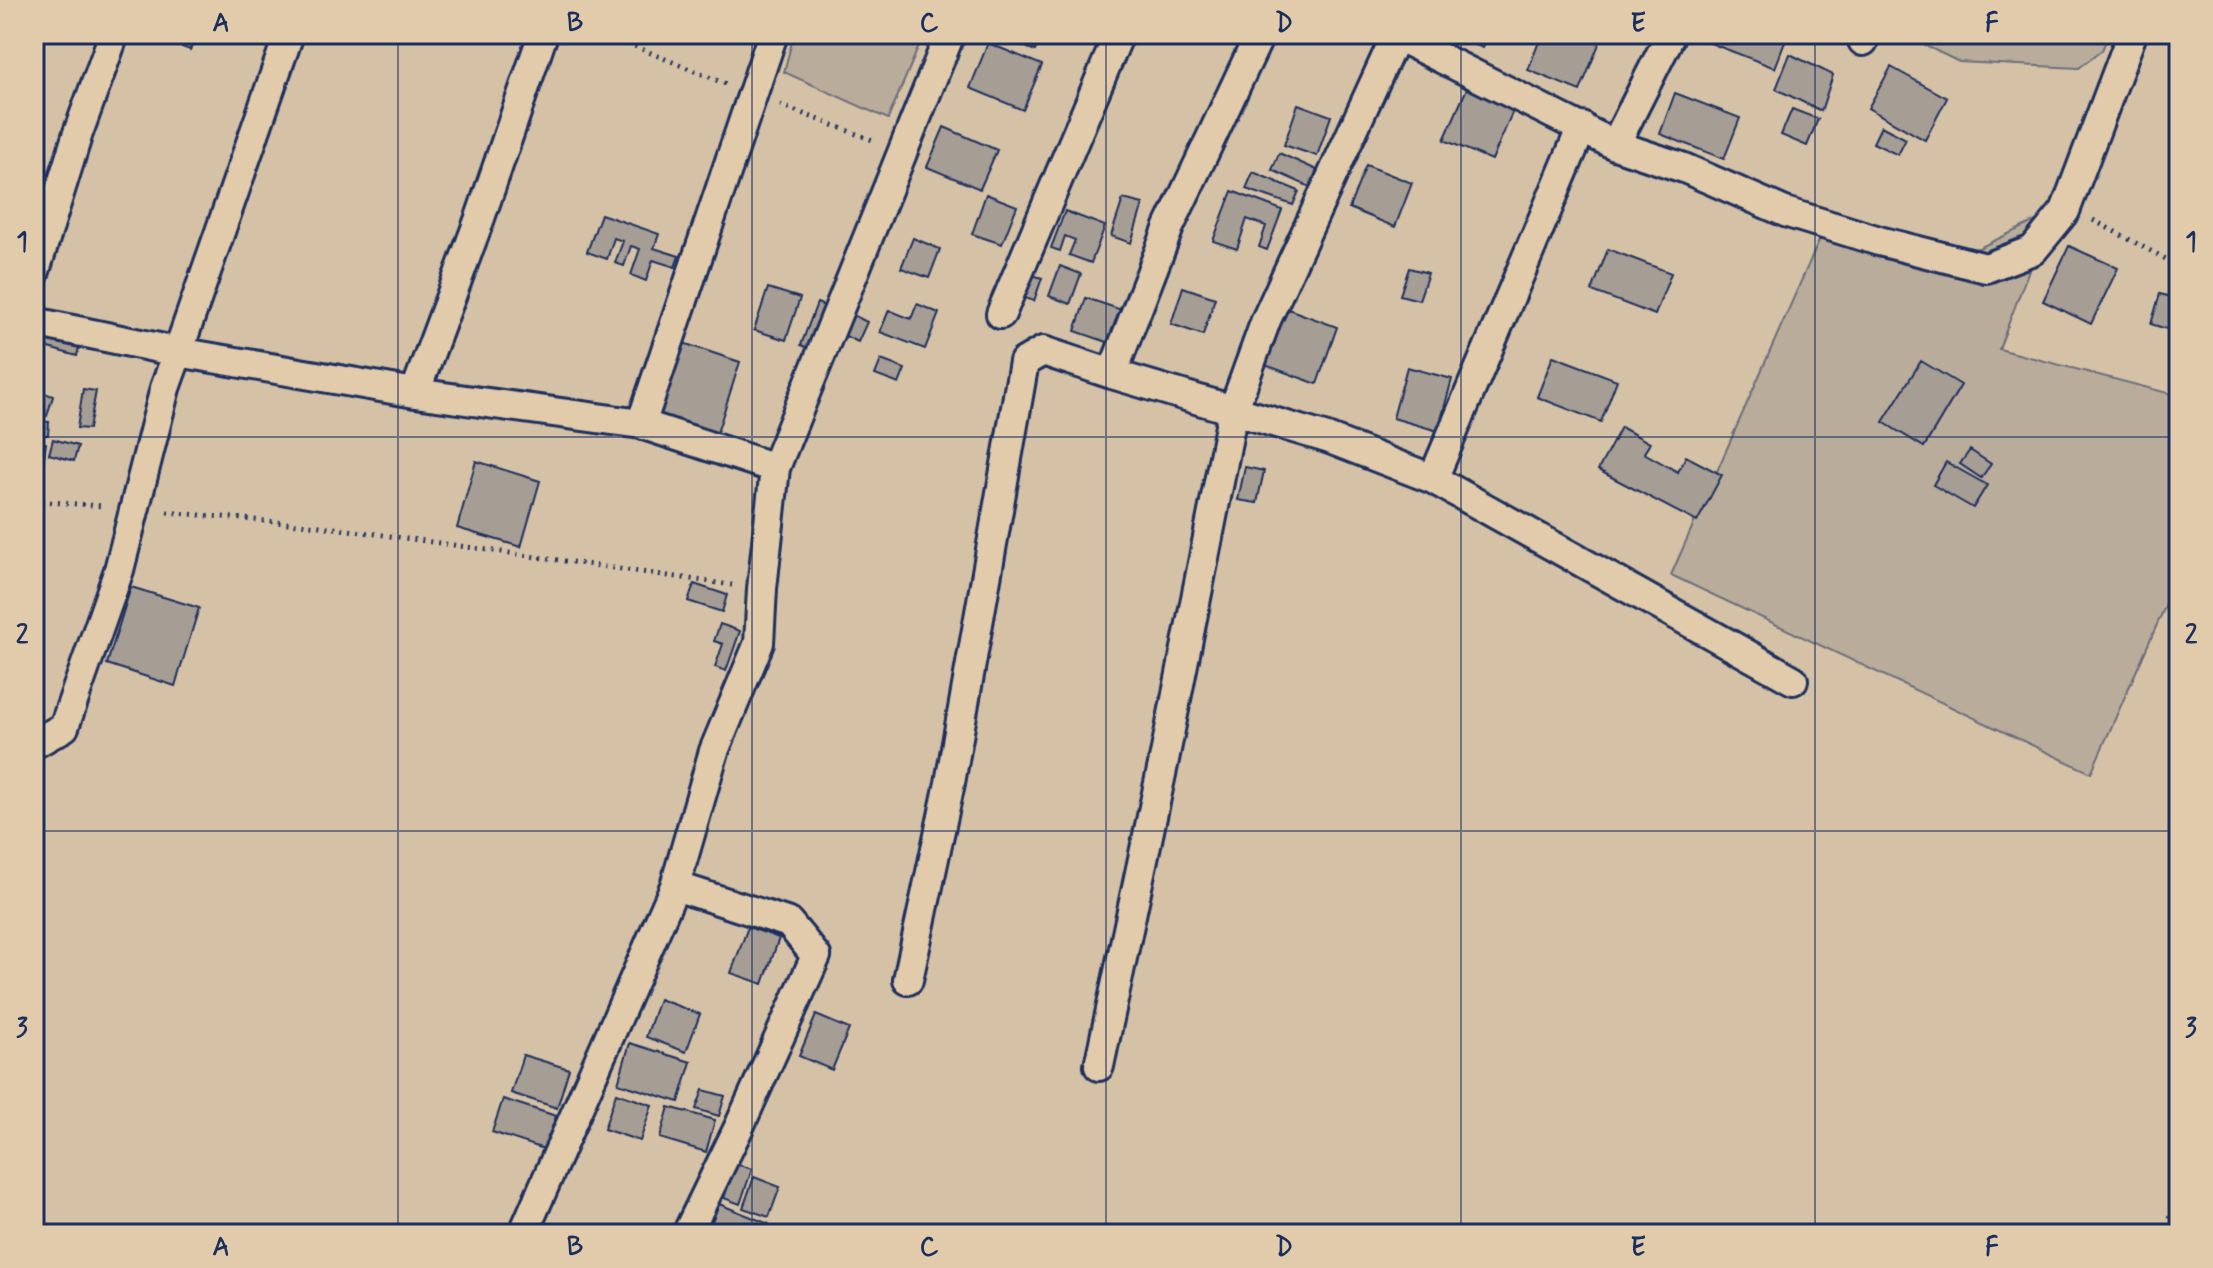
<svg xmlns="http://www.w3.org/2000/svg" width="2213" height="1268" font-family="Mynerve,sans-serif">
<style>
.green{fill:#b9ac9b;stroke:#6a6e7c;stroke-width:2}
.building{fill:#a69d94;stroke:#1b2f5e;stroke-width:2}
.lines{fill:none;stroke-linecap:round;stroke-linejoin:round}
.street-casing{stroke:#1b2f5e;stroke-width:34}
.path{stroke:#1b2f5e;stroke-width:5;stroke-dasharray:2 6;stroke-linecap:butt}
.street{stroke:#e1cbaa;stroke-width:28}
.grid{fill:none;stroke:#1b2f5e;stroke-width:2;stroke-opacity:0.55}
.neatline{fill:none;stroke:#1b2f5e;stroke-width:3}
.grid-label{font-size:26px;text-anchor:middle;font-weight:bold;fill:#1b2f5e}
</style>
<rect width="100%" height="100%" fill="#d5c2a6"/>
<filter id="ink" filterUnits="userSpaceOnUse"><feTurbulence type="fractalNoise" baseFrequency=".0125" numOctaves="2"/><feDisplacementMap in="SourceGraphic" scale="16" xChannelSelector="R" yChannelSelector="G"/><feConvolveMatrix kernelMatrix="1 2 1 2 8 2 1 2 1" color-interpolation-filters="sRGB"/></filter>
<g filter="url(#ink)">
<path class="green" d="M 794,34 L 924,34 L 888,119 L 784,72 Z
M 1911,34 L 2109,34 L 2102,50 L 2079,68 L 1959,62 L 1918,42 Z
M 2050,214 L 1999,349 L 2179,396 L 2179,606 L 2167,602 L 2091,773 L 1671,575 L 1821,236 L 1927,259 L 1979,248 Z"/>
<path class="building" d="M 147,34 L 197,34 L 190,50 Z
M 995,34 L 1042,34 L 1035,51 Z
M 1446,34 L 1488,34 L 1483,48 Z
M 1542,34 L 1603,34 L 1580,91 L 1528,70 Z
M 1714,34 L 1788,34 L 1775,68 L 1710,43 Z
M 988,43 L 1042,65 L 1023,110 L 970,88 Z
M 1790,54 L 1833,75 L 1821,111 L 1776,89 Z
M 1891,67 L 1947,98 L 1925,140 L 1868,108 Z
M 1468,86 L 1515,106 L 1492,160 L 1444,140 Z
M 1675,93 L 1740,118 L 1724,159 L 1660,134 Z
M 1298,104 L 1331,116 L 1317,156 L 1284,145 Z
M 1792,109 L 1818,119 L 1807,146 L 1781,135 Z
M 1881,126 L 1906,139 L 1898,155 L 1873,143 Z
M 944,127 L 997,150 L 980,189 L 927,167 Z
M 1279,153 L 1317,170 L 1310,187 L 1272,170 Z
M 1366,165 L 1412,183 L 1395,227 L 1349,208 Z
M 1253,172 L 1299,191 L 1293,205 L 1246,189 Z
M 1232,191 L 1282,210 L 1267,250 L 1259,247 L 1266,226 L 1247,219 L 1237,249 L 1213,241 Z
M 986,194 L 1017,206 L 1002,244 L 972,234 Z
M 1123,199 L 1143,204 L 1131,243 L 1111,236 Z
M 1065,211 L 1105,226 L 1091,263 L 1069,255 L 1075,240 L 1065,236 L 1060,251 L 1051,248 Z
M 601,214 L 659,234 L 654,248 L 679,256 L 675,267 L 653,260 L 646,281 L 631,275 L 640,249 L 631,246 L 624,266 L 615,263 L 623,241 L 614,238 L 607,259 L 587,252 Z
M 913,238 L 940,249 L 929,278 L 901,268 Z
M 2069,246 L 2118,268 L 2091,324 L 2043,301 Z
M 1608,249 L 1671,273 L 1655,315 L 1592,291 Z
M 1060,266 L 1081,274 L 1070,304 L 1049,296 Z
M 1409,268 L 1428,273 L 1419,300 L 1400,295 Z
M 1029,274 L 1042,278 L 1034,301 L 1022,297 Z
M 1183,287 L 1215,298 L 1203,335 L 1171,324 Z
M 768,288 L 800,298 L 786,340 L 754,330 Z
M 2160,294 L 2179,299 L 2179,333 L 2151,324 Z
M 1086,298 L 1122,310 L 1110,343 L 1075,331 Z
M 817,303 L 830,308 L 817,340 L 812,337 L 808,348 L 801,345 Z
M 917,304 L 939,313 L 925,349 L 880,332 L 889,310 L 911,319 Z
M 1280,306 L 1337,327 L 1317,384 L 1260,363 Z
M 853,315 L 867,322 L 858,342 L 843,335 Z
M 51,326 L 82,333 L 77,356 L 45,347 Z
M 683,343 L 740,362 L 717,433 L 660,414 Z
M 1553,356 L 1617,380 L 1601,422 L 1537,397 Z
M 881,360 L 905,369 L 899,384 L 875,375 Z
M 1921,361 L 1961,385 L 1924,447 L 1883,422 Z
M 1407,367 L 1452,379 L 1438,431 L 1393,418 Z
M 83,389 L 96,391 L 89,429 L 77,428 Z
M 39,391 L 53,396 L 47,416 L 34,411 Z
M 34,421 L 49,422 L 48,435 L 34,435 Z
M 1621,427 L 1650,443 L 1644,453 L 1678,472 L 1686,456 L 1722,475 L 1697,522 L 1598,470 Z
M 53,439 L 78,446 L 74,461 L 49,454 Z
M 34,441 L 46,443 L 43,465 L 34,464 Z
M 1970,450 L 1991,464 L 1981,478 L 1960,464 Z
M 476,461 L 540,481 L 521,547 L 457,528 Z
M 1946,462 L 1987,485 L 1973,508 L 1933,485 Z
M 1245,467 L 1264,471 L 1257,503 L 1238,500 Z
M 694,584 L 727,595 L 722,612 L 688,601 Z
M 131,587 L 199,608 L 175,686 L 107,664 Z
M 720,624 L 740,631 L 726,671 L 715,667 L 723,644 L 714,641 Z
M 748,927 L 779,938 L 763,984 L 731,973 Z
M 659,999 L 700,1014 L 686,1052 L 646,1037 Z
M 816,1015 L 849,1029 L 832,1070 L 799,1056 Z
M 630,1043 L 691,1062 L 679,1102 L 618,1083 Z
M 523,1055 L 569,1069 L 557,1108 L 511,1093 Z
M 703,1090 L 725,1096 L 719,1116 L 696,1109 Z
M 616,1093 L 652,1105 L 640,1141 L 604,1129 Z
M 503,1099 L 556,1116 L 544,1149 L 492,1132 Z
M 669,1107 L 715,1120 L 706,1152 L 660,1138 Z
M 736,1164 L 752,1169 L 740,1204 L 724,1198 Z
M 754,1177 L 780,1187 L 769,1217 L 743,1208 Z
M 719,1204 L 769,1224 L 765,1234 L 707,1234 Z"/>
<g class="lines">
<g class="street-casing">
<path id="street" d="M 289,34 L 178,352 L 415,393 L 641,424 L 775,468 L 950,34
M 1393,34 L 1615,145 L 1684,168 L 1785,212 L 1879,241 L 1986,268 L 2033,250 L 2065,211 L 2132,34
M 1863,41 L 1866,34
M 1615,145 L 1671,34
M 34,274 L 78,133 L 114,34
M 1001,314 L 1119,34
M 34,322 L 178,352 L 165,388 L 119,570 L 64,727 L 34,744
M 1112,374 L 1169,227 L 1260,34
M 415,393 L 480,218 L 543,34
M 641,424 L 773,34
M 1433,479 L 1793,680
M 675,886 L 789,923 L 816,956 L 739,1127 L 687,1234
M 908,980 L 950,783 L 1024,362 L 1043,351 L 1112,374 L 1327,438 L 1433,479 L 1582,127
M 1099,1066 L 1164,760 L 1233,411 L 1266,320 L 1396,36
M 523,1234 L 675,886 L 714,751 L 759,643 L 762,589 L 775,468"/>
</g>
<path class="path" d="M 605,34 L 726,84
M 780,105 L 875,141
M 2093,220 L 2179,266
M 34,501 L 105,506
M 167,512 L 320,526 L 732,585
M 2166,1234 L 2179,1185"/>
<use href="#street" class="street"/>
</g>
</g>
<path class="grid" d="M 398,34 L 398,1234M 752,34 L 752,1234M 1106,34 L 1106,1234M 1461,34 L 1461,1234M 1815,34 L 1815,1234M 34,437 L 2179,437M 34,831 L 2179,831"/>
<rect width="2213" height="1268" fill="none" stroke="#e1cbaa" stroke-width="88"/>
<rect x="44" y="44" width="2125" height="1180" class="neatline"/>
<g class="grid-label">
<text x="221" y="31">A</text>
<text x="575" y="31">B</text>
<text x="929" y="31">C</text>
<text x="1284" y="31">D</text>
<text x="1638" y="31">E</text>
<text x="1992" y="31">F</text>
<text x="22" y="250">1</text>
<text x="2191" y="250">1</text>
<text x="22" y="643">2</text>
<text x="2191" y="643">2</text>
<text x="22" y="1036">3</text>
<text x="2191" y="1036">3</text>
<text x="221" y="1255">A</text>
<text x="575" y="1255">B</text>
<text x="929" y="1255">C</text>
<text x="1284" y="1255">D</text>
<text x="1638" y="1255">E</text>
<text x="1992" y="1255">F</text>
</g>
</svg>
